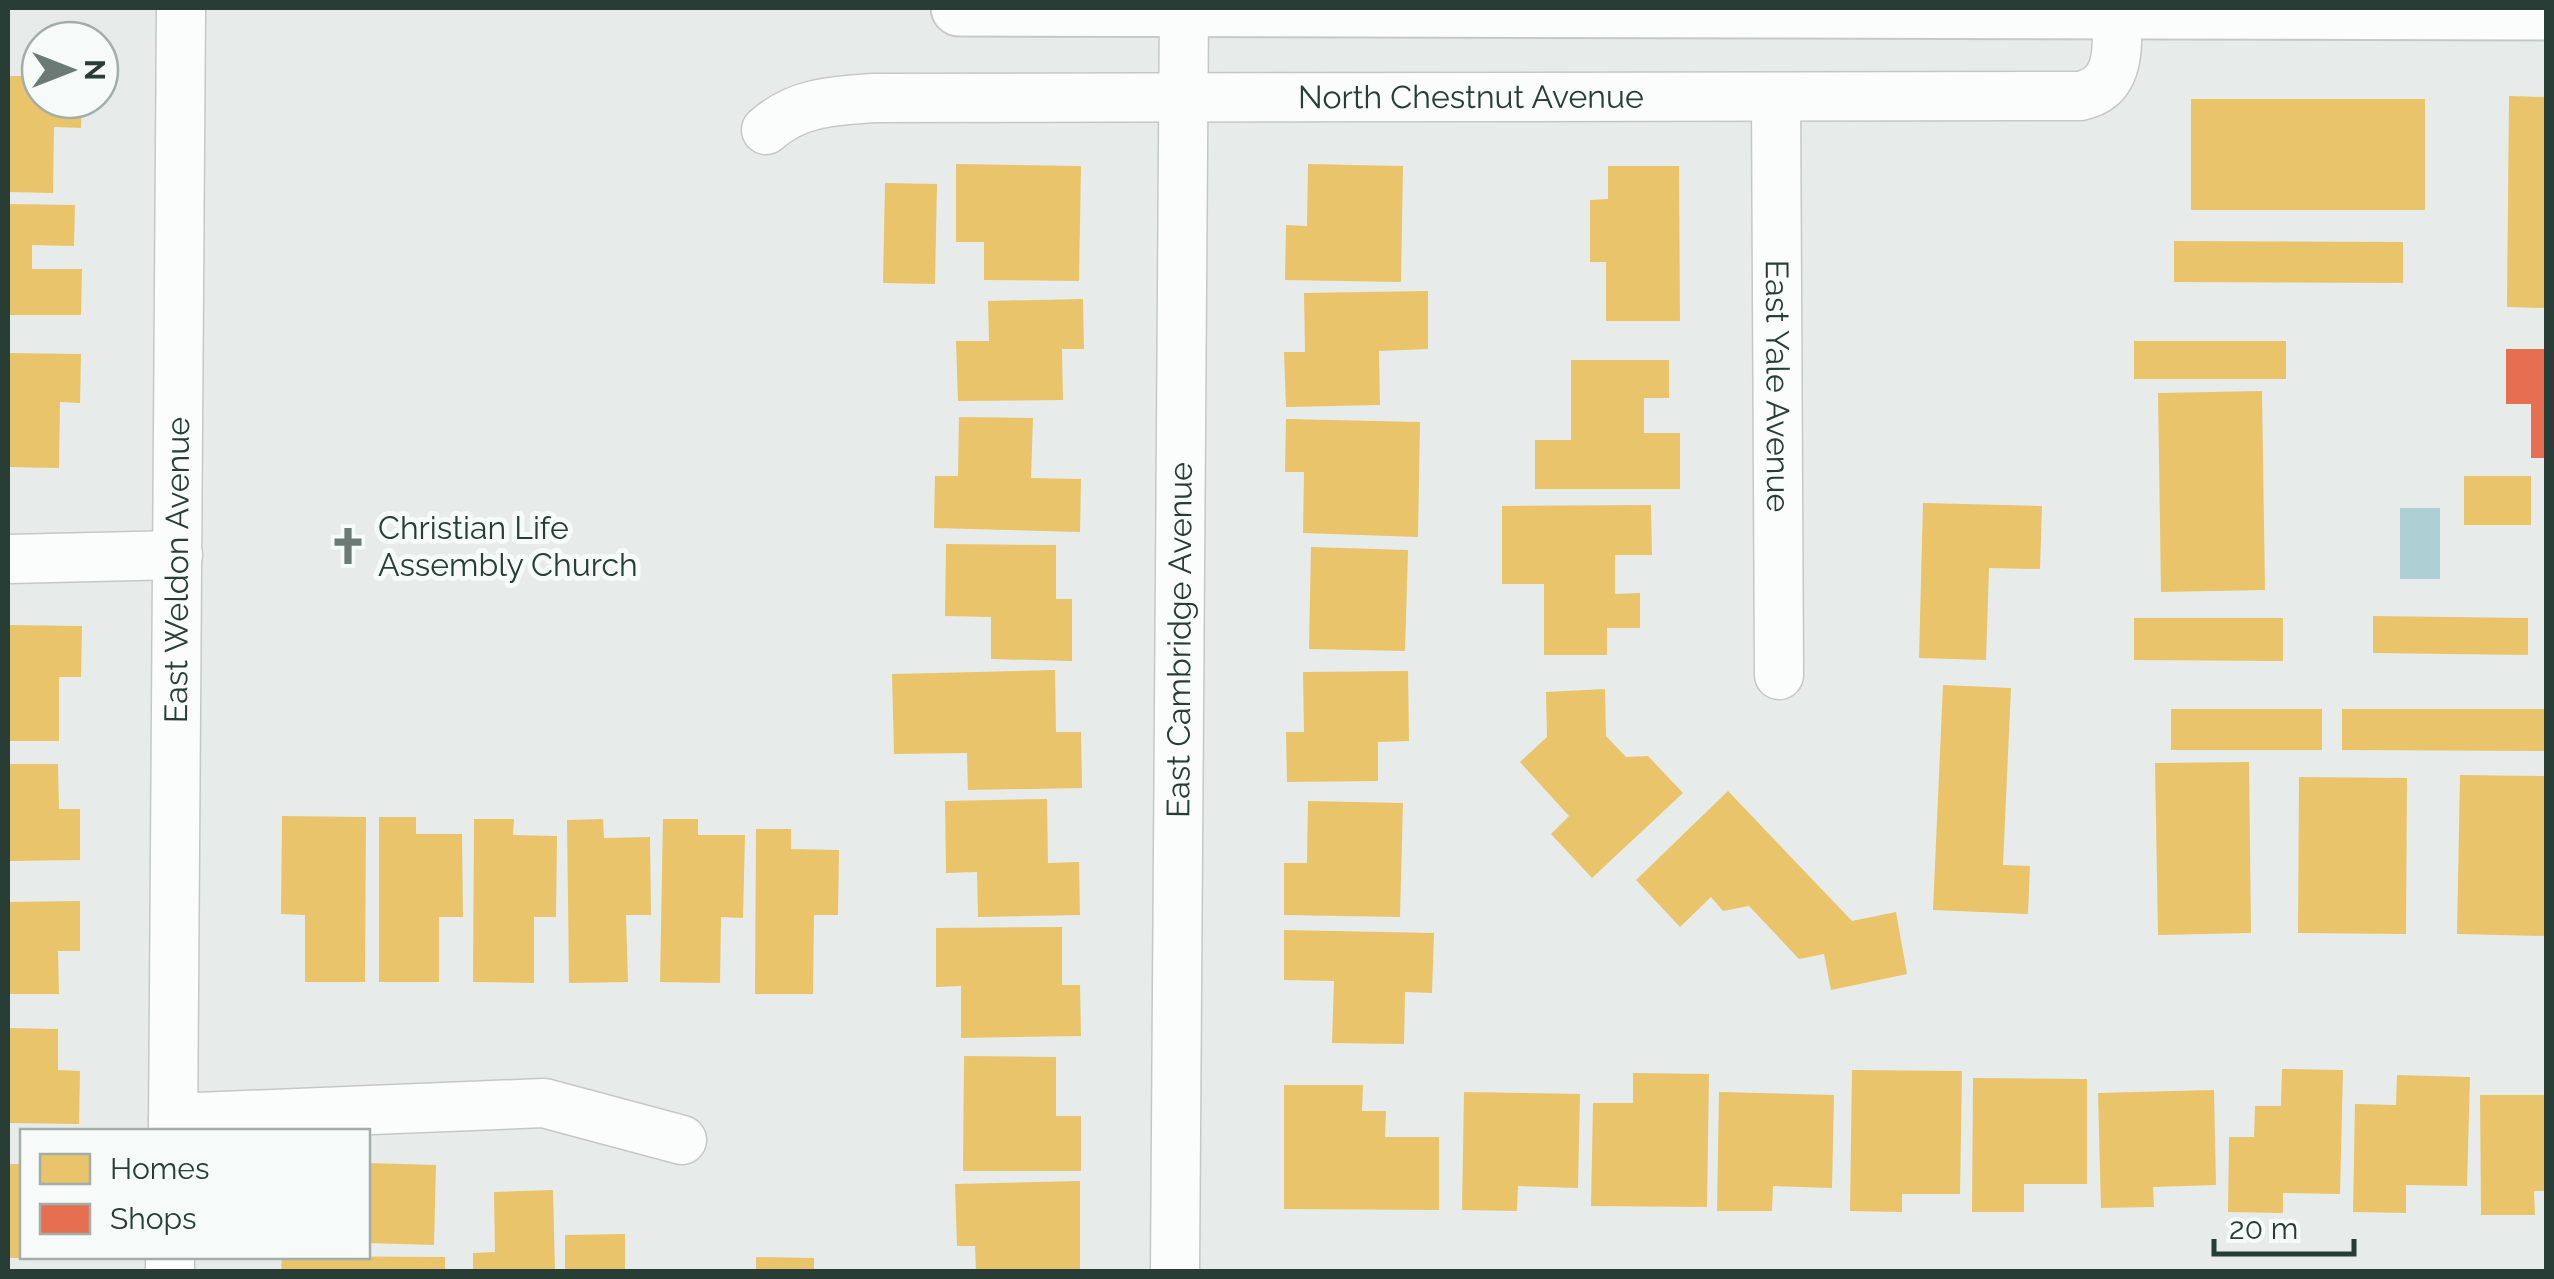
<svg xmlns="http://www.w3.org/2000/svg" width="2554" height="1279" font-family="Raleway,sans-serif">
<style>
.water{fill:#aed0d4}
.homes{fill:#e9c46a}
.shops{fill:#e76f51}
.lines{fill:none;stroke-linecap:round;stroke-linejoin:round}
.street-casing{stroke:#c4c9c7;stroke-width:51}
.secondary-casing{stroke:#c5cac8;stroke-width:59}
.street{stroke:#fbfcfc;stroke-width:48}
.secondary{stroke:#fbfcfc;stroke-width:55}
.labels{text-anchor:middle;stroke-width:10;stroke-linejoin:round;paint-order:stroke}
.street-label{font-size:32px;fill:#273d36;stroke:#f6faf8}
.poi-label{font-size:32px;fill:#273d36;stroke:#f6faf8;text-anchor:start}
</style>
<rect width="100%" height="100%" fill="#e7ecea"/>
<path class="water" d="M 2400,508 L 2440,508 L 2440,579 L 2400,579 Z"/>
<path class="homes" d="M 8,76 L 40,76 L 40,100 L 82,100 L 81,128 L 54,127 L 53,193 L 8,192 Z
M 2509,96 L 2546,97 L 2546,308 L 2507,307 Z
M 2191,99 L 2425,99 L 2425,210 L 2191,210 Z
M 956,164 L 1081,166 L 1079,281 L 984,280 L 984,242 L 956,242 Z
M 1308,164 L 1403,166 L 1401,282 L 1285,280 L 1286,225 L 1307,226 Z
M 1608,166 L 1679,166 L 1680,321 L 1606,321 L 1606,262 L 1590,262 L 1590,200 L 1608,199 Z
M 885,183 L 937,184 L 935,284 L 883,283 Z
M 8,204 L 75,205 L 74,246 L 32,245 L 32,269 L 82,269 L 81,315 L 8,315 Z
M 2174,241 L 2403,242 L 2403,283 L 2174,282 Z
M 1428,291 L 1428,349 L 1379,351 L 1380,405 L 1286,407 L 1284,352 L 1305,352 L 1304,293 Z
M 1083,299 L 1084,349 L 1062,349 L 1063,400 L 958,401 L 956,341 L 989,341 L 988,301 Z
M 2134,341 L 2286,341 L 2286,379 L 2134,379 Z
M 8,353 L 81,354 L 80,403 L 60,402 L 59,468 L 8,467 Z
M 1571,360 L 1669,360 L 1669,398 L 1644,398 L 1644,433 L 1680,433 L 1680,489 L 1535,489 L 1535,440 L 1571,440 Z
M 2262,391 L 2265,590 L 2161,592 L 2158,393 Z
M 959,417 L 1033,418 L 1031,478 L 1081,479 L 1080,532 L 934,528 L 935,476 L 958,476 Z
M 1286,419 L 1420,422 L 1418,537 L 1303,533 L 1304,472 L 1285,472 Z
M 2464,476 L 2531,476 L 2531,525 L 2464,525 Z
M 1923,503 L 2042,506 L 2040,569 L 1989,568 L 1986,660 L 1919,658 Z
M 1651,505 L 1652,555 L 1615,555 L 1615,594 L 1640,593 L 1640,628 L 1607,628 L 1607,655 L 1544,655 L 1544,584 L 1502,584 L 1502,506 Z
M 946,544 L 1056,545 L 1056,599 L 1072,599 L 1072,661 L 991,659 L 991,617 L 945,616 Z
M 1311,547 L 1408,550 L 1405,651 L 1309,649 Z
M 2373,616 L 2528,618 L 2528,655 L 2373,653 Z
M 2134,618 L 2283,618 L 2283,661 L 2134,660 Z
M 8,625 L 82,626 L 81,677 L 59,677 L 59,741 L 8,741 Z
M 1055,670 L 1056,732 L 1081,732 L 1082,788 L 968,790 L 967,753 L 894,754 L 892,674 Z
M 1408,671 L 1409,741 L 1378,742 L 1378,781 L 1287,782 L 1286,732 L 1304,732 L 1303,672 Z
M 1943,685 L 2011,688 L 2003,865 L 2030,866 L 2028,914 L 1933,910 Z
M 1605,689 L 1606,736 L 1626,757 L 1648,756 L 1683,793 L 1592,878 L 1551,834 L 1569,816 L 1520,762 L 1547,737 L 1546,692 Z
M 2171,709 L 2322,709 L 2322,750 L 2171,750 Z
M 2342,709 L 2546,709 L 2546,751 L 2342,750 Z
M 2249,762 L 2251,933 L 2158,935 L 2155,763 Z
M 8,764 L 58,764 L 59,809 L 80,809 L 80,860 L 8,861 Z
M 2460,775 L 2546,776 L 2546,936 L 2457,934 Z
M 2299,777 L 2407,778 L 2406,934 L 2298,933 Z
M 1728,791 L 1852,921 L 1896,912 L 1907,974 L 1831,990 L 1824,954 L 1799,959 L 1749,906 L 1723,911 L 1711,897 L 1680,927 L 1636,880 Z
M 1047,799 L 1048,863 L 1079,862 L 1080,915 L 978,917 L 977,872 L 946,873 L 945,801 Z
M 1308,801 L 1403,803 L 1400,917 L 1284,915 L 1284,863 L 1307,863 Z
M 282,816 L 366,817 L 365,982 L 305,982 L 305,915 L 281,914 Z
M 379,817 L 416,817 L 416,834 L 462,834 L 463,917 L 439,917 L 439,982 L 379,982 Z
M 474,819 L 514,819 L 513,835 L 557,836 L 556,917 L 534,917 L 534,983 L 473,982 Z
M 603,819 L 604,838 L 650,837 L 651,915 L 626,915 L 628,982 L 569,983 L 567,820 Z
M 663,819 L 698,819 L 698,835 L 745,835 L 743,918 L 721,917 L 720,983 L 660,982 Z
M 756,829 L 791,829 L 791,849 L 839,850 L 838,915 L 814,915 L 813,994 L 755,994 Z
M 80,901 L 80,951 L 58,951 L 59,994 L 8,994 L 8,902 Z
M 1062,927 L 1062,985 L 1080,985 L 1081,1036 L 961,1038 L 961,986 L 936,987 L 936,928 Z
M 1284,930 L 1434,933 L 1432,993 L 1405,992 L 1404,1044 L 1332,1043 L 1334,981 L 1284,980 Z
M 8,1028 L 58,1029 L 58,1070 L 80,1071 L 79,1124 L 8,1123 Z
M 964,1056 L 1056,1057 L 1056,1116 L 1081,1116 L 1081,1171 L 963,1171 Z
M 2282,1069 L 2343,1070 L 2340,1194 L 2283,1193 L 2283,1213 L 2228,1212 L 2229,1137 L 2254,1137 L 2255,1106 L 2281,1106 Z
M 1852,1070 L 1962,1071 L 1960,1194 L 1902,1194 L 1902,1212 L 1850,1211 Z
M 1633,1073 L 1709,1074 L 1707,1207 L 1591,1206 L 1593,1103 L 1633,1103 Z
M 2397,1075 L 2470,1077 L 2467,1186 L 2406,1185 L 2406,1213 L 2353,1212 L 2355,1104 L 2396,1105 Z
M 1973,1078 L 2087,1079 L 2087,1184 L 2024,1184 L 2024,1212 L 1972,1212 Z
M 1284,1085 L 1363,1085 L 1362,1111 L 1386,1111 L 1385,1137 L 1439,1137 L 1439,1210 L 1284,1209 Z
M 2214,1090 L 2216,1185 L 2153,1187 L 2154,1207 L 2101,1208 L 2098,1093 Z
M 1464,1092 L 1580,1094 L 1578,1188 L 1518,1186 L 1517,1211 L 1462,1210 Z
M 1719,1092 L 1834,1095 L 1832,1188 L 1773,1186 L 1772,1211 L 1717,1211 Z
M 2480,1095 L 2546,1095 L 2546,1191 L 2534,1191 L 2535,1215 L 2481,1215 Z
M 368,1163 L 436,1165 L 434,1245 L 368,1243 Z
M 8,1164 L 22,1164 L 22,1258 L 8,1258 Z
M 1080,1181 L 1080,1272 L 976,1272 L 975,1246 L 957,1246 L 955,1184 Z
M 553,1190 L 555,1272 L 473,1272 L 473,1253 L 495,1252 L 494,1192 Z
M 625,1234 L 625,1272 L 565,1272 L 565,1235 Z
M 282,1256 L 445,1257 L 445,1272 L 281,1272 Z
M 756,1257 L 814,1258 L 814,1272 L 756,1272 Z"/>
<path class="shops" d="M 2506,349 L 2546,349 L 2546,458 L 2531,458 L 2531,404 L 2506,404 Z"/>
<g class="lines">
<g class="street-casing">
<g id="street">
<path id="s1" d="M 1776,98 L 1779,675"/>
<path id="s2" d="M 766,130 C 797,102 833,101 873,98 L 2080,96 C 2122,87 2117,47 2117,11"/>
<path d="M 8,559 L 178,555"/>
<path d="M 173,1118 L 544,1103 L 682,1140"/>
<path id="s3" d="M 173,1132 L 181,8"/>
<path d="M 170,1272 L 170,1256"/>
<path id="s4" d="M 1175,1272 L 1184,8"/>
</g>
</g>
<g class="secondary-casing">
<path id="secondary" d="M 959,8 L 2546,12"/>
</g>
<use href="#street" class="street"/>
<use href="#secondary" class="secondary"/>
</g>
<defs>
<g id="church-bare" transform="scale(3)"><path d="M-1.2-6h2.4v3.5h3.3v2.4h-3.3V6h-2.4V-.1h-3.3v-2.4h3.3Z" fill="#6a7a75" stroke="#f6faf8" stroke-width="2.5" paint-order="stroke"/></g>
</defs>
<g fill-rule="evenodd">
<use href="#church-bare" x="348" y="546"/>
</g>
<g class="labels">
<g class="street-label">
<text dy="11" stroke="none"><textPath href="#s2" startOffset="712">North Chestnut Avenue</textPath></text>
<text dy="11" stroke="none"><textPath href="#s1" startOffset="288">East Yale Avenue</textPath></text>
<text dy="11" stroke="none"><textPath href="#s3" startOffset="562">East Weldon Avenue</textPath></text>
<text dy="11" stroke="none"><textPath href="#s4" startOffset="632">East Cambridge Avenue</textPath></text>
</g>
<g class="poi-label">
<text x="378" y="539">Christian Life<tspan x="378" dy="37">Assembly Church</tspan></text>
</g>
</g>
<rect width="2554" height="1279" fill="none" stroke="#273d36" stroke-width="20"/>
<rect x="20" y="1129" width="350" height="130" fill="#f6faf8" stroke="#a3aeaa" stroke-width="2.5"/>
<rect x="40" y="1154" width="50" height="30" fill="#e9c46a" stroke="#a3aeaa" stroke-width="2.5"/>
<text x="110" y="1179" font-size="30" fill="#273d36">Homes</text>
<rect x="40" y="1204" width="50" height="30" fill="#e76f51" stroke="#a3aeaa" stroke-width="2.5"/>
<text x="110" y="1229" font-size="30" fill="#273d36">Shops</text>
<g transform="translate(70 70) rotate(90)"><circle r="48" fill="#f6faf8" stroke="#a3aeaa" stroke-width="2.5"/>
<path d="M0-8L18 38L0 25L-18 38Z" fill="#6a7a75"/>
<text y="-15" font-size="28" font-weight="bold" text-anchor="middle" fill="#273d36">N</text>
</g>
<path d="M2214 1239v15h140v-15" fill="none" stroke="#273d36" stroke-width="5"/>
<text x="2229" y="1239" font-size="30" fill="#273d36" stroke="#f6faf8" stroke-width="8" paint-order="stroke">20 m</text>
</svg>
